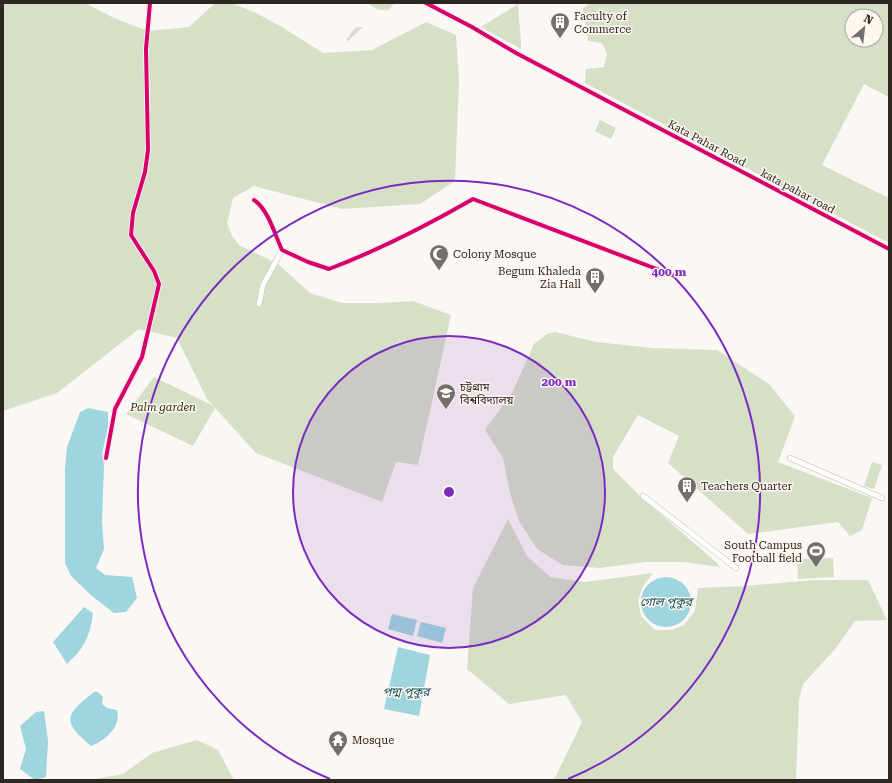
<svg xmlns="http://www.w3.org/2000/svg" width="892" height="783" font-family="'Roboto Serif','Noto Sans Bengali',serif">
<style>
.green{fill:#d6e0c7;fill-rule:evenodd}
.water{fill:#9fd5de}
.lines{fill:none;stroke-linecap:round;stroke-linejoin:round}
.minor-casing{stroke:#c0bab7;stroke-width:6}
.minor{stroke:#fefefd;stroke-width:5}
.cycleway-casing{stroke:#fef6f1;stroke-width:6}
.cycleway{stroke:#d6006c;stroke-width:4}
.ring{fill:none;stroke:#7b2cbf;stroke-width:2}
.labels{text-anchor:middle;stroke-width:3;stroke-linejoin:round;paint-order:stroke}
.poi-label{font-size:11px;fill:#2d2621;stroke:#fef6f1;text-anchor:start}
.street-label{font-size:11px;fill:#2d2621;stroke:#fef6f1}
.park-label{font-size:11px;font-style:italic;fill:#23340c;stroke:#fef6f1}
.water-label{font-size:12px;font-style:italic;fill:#10555f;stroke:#fef6f1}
.centre{fill:#7b2cbf;stroke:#fef6f1;stroke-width:2}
.ring-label{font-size:12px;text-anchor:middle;font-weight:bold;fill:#7b2cbf;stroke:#fef6f1;stroke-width:3;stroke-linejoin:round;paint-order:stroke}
</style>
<rect width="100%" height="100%" fill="#fbf7f4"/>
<path class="green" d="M 3,3 L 85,3 L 112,17 L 147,31 L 189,27 L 215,3 L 232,3 L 256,13 L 282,27 L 323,53 L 372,50 L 426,22 L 456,35 L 459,81 L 455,181 L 420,204 L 342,209 L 254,186 L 233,198 L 227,223 L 232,236 L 239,245 L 278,264 L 310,293 L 342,303 L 381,303 L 413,301 L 451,315 L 418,465 L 396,462 L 382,502 L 256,453 L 215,408 L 193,446 L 126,414 L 154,377 L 214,406 L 207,399 L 177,338 L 139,329 L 57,393 L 3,411 Z
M 369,3 L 394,3 L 390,9 C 382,12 376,9 369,4 Z
M 591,3 L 889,3 L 889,97 L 864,84 L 822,165 L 889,198 L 889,243 L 585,83 L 586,69 L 604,67 L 607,54 L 602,43 L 588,41 L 583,8 ZM 852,16 L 876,16 L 876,40 L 852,40 Z
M 518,4 L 521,43 L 521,49 L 481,27 Z
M 357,27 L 363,27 L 348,41 L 346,40 L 354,29 Z
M 600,120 L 616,128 L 611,139 L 595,131 Z
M 555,332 L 596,342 L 653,348 L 717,350 L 769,384 L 795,416 L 778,462 L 872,498 L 862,530 L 850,536 L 838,522 L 748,534 L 668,463 L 679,436 L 638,415 L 613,457 L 613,469 L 641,497 L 717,563 L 719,567 L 684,562 L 646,562 L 599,568 L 563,565 L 537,549 L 519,521 L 510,493 L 503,458 L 485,430 L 513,391 L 534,344 L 547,334 Z
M 872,462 L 882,465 L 874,489 L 864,486 Z
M 508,519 L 527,556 L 550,577 L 585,582 L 653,573 L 643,586 L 638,600 L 641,616 L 655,630 L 672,630 L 684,625 L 695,611 L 698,588 L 744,586 L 813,580 L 868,580 L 887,620 L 855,621 L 836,648 L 803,684 L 799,700 L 796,780 L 554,780 L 582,722 L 566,695 L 509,704 L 467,669 L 473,588 Z
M 833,558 L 834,577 L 798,579 L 797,559 Z
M 197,740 L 218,750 L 234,780 L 90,780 L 123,774 L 152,753 Z"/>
<path class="water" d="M 88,408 L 108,412 L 108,426 L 102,454 L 104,464 L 102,522 L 104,549 L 96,568 L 105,575 L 132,577 L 137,598 L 126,612 L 114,613 L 92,596 L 71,576 L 65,563 L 65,469 L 67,447 L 80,412 Z
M641 602a25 25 0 1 1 50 0a25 25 0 1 1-50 0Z
M 84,607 L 93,613 C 90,637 84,648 67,664 L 53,642 Z
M 392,614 L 417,620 L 413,636 L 388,629 Z
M 421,622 L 446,628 L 442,643 L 417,636 Z
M 398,647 L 430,655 L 419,716 L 384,709 Z
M 94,692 L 98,692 L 103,697 L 102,704 L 107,708 L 117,710 C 122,726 105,741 91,746 C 61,721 65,715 94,692 Z
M 44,711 L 48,741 L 46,777 L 35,780 L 20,769 L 26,749 L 20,726 L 36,712 Z"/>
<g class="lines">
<g class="minor-casing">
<path id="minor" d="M 426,3 L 472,27 L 516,53 L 889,249
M 254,200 C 268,209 275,235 282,250 L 308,262 L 329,269 C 379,250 426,226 473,199 L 675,276
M 259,304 L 263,285 L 282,250
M 106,458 L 115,409 L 142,357 L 159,284 L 154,271 L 131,235 L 133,213 L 145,172 L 148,150 L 146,49 L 150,3
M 790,458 L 882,498
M 643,496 L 736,568"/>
</g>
<use href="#minor" class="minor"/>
<g class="cycleway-casing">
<path id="cycleway" d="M 426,3 L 472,27 L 516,53 L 889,249
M 254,200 C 268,209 275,235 282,250 L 308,262 L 329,269 C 379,250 426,226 473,199 L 675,276
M 106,458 L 115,409 L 142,357 L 159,284 L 154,271 L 131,235 L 133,213 L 145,172 L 148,150 L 146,49 L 150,3"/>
</g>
<use href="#cycleway" class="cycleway"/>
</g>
<circle cx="449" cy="492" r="156" fill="#7b2cbf" fill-opacity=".12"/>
<g class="ring">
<circle cx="449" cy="492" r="156"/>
<path d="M330 779A311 311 0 1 1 568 779"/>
</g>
<defs>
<g id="building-pin" transform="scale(1)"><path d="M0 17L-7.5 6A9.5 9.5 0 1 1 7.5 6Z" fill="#756f6b" stroke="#fef6f1"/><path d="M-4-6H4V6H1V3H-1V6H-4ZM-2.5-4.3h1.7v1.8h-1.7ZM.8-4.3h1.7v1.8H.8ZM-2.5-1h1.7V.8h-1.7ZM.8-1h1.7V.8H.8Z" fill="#fff"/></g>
<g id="mosque-pin" transform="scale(1)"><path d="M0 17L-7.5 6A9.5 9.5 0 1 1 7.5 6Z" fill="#756f6b" stroke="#fef6f1"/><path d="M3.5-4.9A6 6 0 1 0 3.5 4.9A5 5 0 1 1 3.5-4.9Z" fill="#fff"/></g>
<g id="university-pin" transform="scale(1)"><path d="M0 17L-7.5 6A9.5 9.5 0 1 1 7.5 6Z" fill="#756f6b" stroke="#fef6f1"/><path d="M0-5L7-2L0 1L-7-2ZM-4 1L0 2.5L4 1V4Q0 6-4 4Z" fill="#fff"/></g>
<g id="stadium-pin" transform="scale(1)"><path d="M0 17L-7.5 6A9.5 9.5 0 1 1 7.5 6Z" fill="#756f6b" stroke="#fef6f1"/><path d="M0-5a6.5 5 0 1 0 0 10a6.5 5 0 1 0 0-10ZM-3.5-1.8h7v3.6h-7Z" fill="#fff"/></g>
<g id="temple-pin" transform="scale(1)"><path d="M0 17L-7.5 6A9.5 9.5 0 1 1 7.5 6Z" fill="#756f6b" stroke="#fef6f1"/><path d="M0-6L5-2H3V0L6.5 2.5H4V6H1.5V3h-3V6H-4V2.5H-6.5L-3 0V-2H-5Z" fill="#fff"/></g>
</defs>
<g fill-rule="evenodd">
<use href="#building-pin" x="560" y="22"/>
<use href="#mosque-pin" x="439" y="254"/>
<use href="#building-pin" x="595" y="277"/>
<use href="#university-pin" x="446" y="393"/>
<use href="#building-pin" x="687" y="486"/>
<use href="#stadium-pin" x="816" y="551"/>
<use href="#temple-pin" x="338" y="740"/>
</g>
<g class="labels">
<g class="poi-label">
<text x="574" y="20">Faculty of<tspan x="574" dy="13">Commerce</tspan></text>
<text x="453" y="258">Colony Mosque</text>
<text x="581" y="275" text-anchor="end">Begum Khaleda<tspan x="581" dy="13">Zia Hall</tspan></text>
<text x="460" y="391">চট্টগ্রাম<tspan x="460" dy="13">বিশ্ববিদ্যালয়</tspan></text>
<text x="701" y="490">Teachers Quarter</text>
<text x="802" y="549" text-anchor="end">South Campus<tspan x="802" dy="13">Football field</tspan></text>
<text x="352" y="744">Mosque</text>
</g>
<g class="street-label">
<text transform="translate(707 143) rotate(28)" y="4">Kata Pahar Road</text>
<text transform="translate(798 191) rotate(28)" y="4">kata pahar road</text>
</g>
<g class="park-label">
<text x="163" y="411">Palm garden</text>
</g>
<g class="water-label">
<text x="666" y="606">গোল পুকুর</text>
<text x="406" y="696">পদ্ম পুকুর</text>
</g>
</g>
<circle cx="449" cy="492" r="6" class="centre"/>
<g class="ring-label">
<text x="669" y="276">400 m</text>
<text x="559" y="386">200 m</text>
</g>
<rect width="892" height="783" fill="none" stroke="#2d2621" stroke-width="8"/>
<g transform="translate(864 28) rotate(28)"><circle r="19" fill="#fef6f1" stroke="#aaa39e"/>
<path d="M0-3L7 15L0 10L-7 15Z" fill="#756f6b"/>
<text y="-6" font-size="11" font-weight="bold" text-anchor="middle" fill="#2d2621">N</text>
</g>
</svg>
